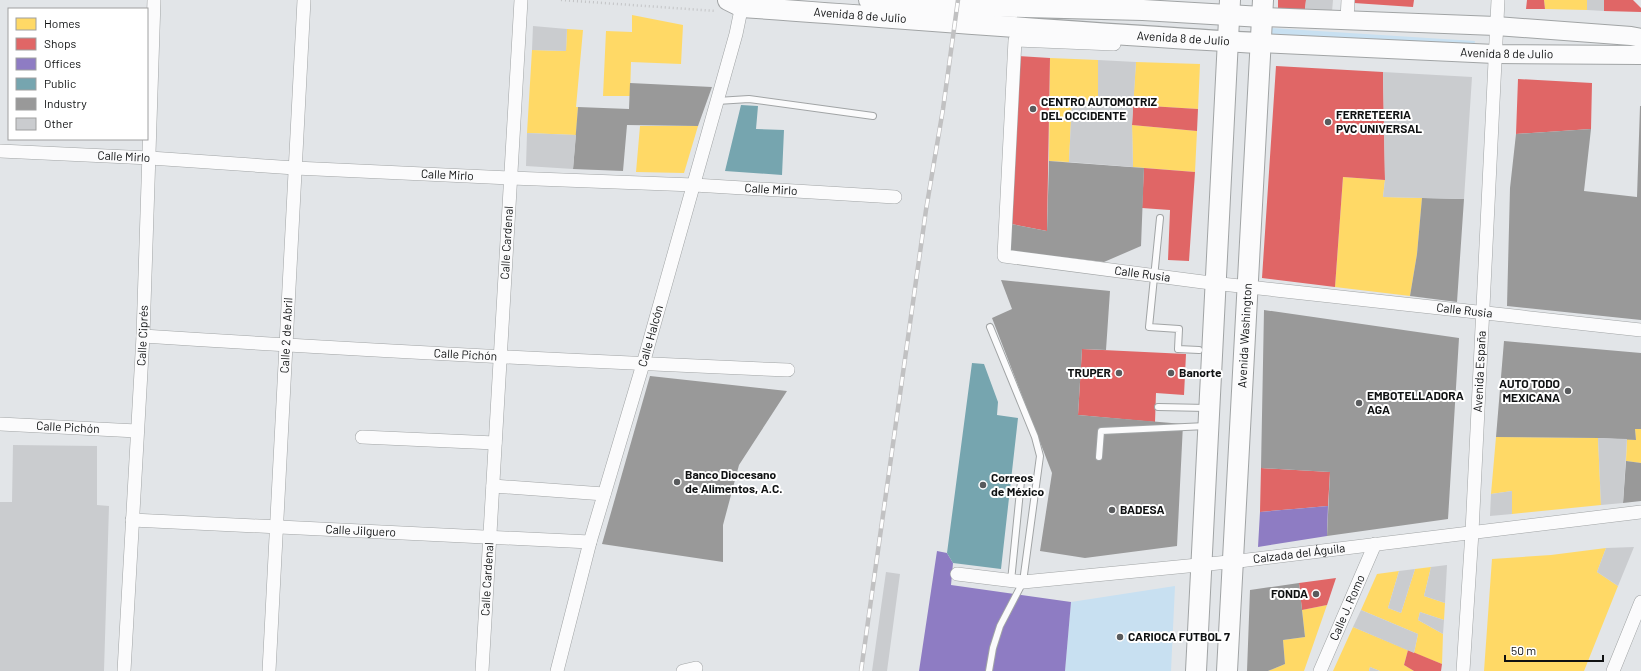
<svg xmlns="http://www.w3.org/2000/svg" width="1641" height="671" font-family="Barlow,sans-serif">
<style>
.green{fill:#c8e0f1}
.homes{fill:#ffd966}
.shops{fill:#e06666}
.offices{fill:#8e7cc3}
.public{fill:#76a5af}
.industry{fill:#999}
.building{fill:#cacccf}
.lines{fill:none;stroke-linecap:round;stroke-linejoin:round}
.lane-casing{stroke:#a1a4a5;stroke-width:8}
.street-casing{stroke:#a1a4a5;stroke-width:14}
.secondary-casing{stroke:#a1a4a5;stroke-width:20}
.primary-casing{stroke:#a1a4a5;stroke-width:22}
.path{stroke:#c3c4c6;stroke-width:2.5;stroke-dasharray:1 3;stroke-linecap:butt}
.lane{stroke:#fbfbfc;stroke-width:6}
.street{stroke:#fbfbfc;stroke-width:13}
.secondary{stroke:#fbfbfc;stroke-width:18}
.primary{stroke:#fbfbfc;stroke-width:20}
.rail-casing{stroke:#c1c1c2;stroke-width:4.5}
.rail{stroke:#fff;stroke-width:3;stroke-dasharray:9;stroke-linecap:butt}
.poi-dot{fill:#595b5d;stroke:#fff;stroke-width:1.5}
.labels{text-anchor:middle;stroke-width:4;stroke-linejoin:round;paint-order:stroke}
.street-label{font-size:12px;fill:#0f1112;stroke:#fff}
.poi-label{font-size:12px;font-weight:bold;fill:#0f1112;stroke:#fff;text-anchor:start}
</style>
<rect width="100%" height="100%" fill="#e2e5e8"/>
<path class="green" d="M 1271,28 L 1475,41 L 1474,46 L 1269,42 Z
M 1175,586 L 1171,671 L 1065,671 L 1071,602 Z"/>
<path class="homes" d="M 1544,0 L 1587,0 L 1587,10 L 1545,9 Z
M 632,15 L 683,25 L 681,64 L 631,62 L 630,96 L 603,96 L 606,31 L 632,32 Z
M 567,29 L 583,30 L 576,107 L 578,107 L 576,135 L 527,133 L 532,50 L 566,51 Z
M 1050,58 L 1098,60 L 1098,103 L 1072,100 L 1069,162 L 1049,161 Z
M 1136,62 L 1200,64 L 1198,109 L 1133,105 Z
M 1132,125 L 1197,131 L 1195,172 L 1133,167 Z
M 640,126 L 698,126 L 684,173 L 636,172 Z
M 1343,177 L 1385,180 L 1383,197 L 1422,198 L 1417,254 L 1410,296 L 1335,287 Z
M 1635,429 L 1641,429 L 1641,463 L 1626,461 L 1627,439 L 1636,440 Z
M 1496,437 L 1598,438 L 1601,505 L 1512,514 L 1512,491 L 1491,494 Z
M 1606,548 L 1597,572 L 1618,586 L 1584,671 L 1484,671 L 1492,559 L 1551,555 Z
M 1431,567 L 1424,596 L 1445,603 L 1444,620 L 1420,612 L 1418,620 L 1443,634 L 1442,664 L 1414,653 L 1418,634 L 1361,610 L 1377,574 L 1399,571 L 1388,608 L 1401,613 L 1415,569 Z
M 1327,605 L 1304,671 L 1268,671 L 1285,664 L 1283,640 L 1305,637 L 1302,610 Z
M 1353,627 L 1408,650 L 1404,665 L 1414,671 L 1380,671 L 1370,667 L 1369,671 L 1333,671 Z"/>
<path class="shops" d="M 1278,0 L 1306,0 L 1305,10 L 1278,9 Z
M 1354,0 L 1414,0 L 1413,7 L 1354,3 Z
M 1527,0 L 1544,0 L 1545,9 L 1526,9 Z
M 1604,0 L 1633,0 L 1641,8 L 1641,12 L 1604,11 Z
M 1018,56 L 1050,58 L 1047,231 L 1011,224 Z
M 1276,66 L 1383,72 L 1385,180 L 1343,177 L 1335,287 L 1262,278 Z
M 1518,79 L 1592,83 L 1591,129 L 1516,134 Z
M 1133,105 L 1198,109 L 1197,131 L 1132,125 Z
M 1144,168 L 1195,172 L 1189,261 L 1168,260 L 1170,210 L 1142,208 Z
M 1082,349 L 1186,354 L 1184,395 L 1156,393 L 1155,422 L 1078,415 Z
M 1261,468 L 1330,472 L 1328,506 L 1260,512 Z
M 1336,578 L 1327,605 L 1302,610 L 1299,583 Z
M 1408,650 L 1442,664 L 1441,671 L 1414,671 L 1404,665 Z"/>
<path class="offices" d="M 1328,506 L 1327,536 L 1258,547 L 1260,512 Z
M 937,551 L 947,553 L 953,563 L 951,585 L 1071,602 L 1065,671 L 919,671 Z"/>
<path class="public" d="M 741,105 L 758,106 L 756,129 L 784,130 L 782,175 L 725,171 Z
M 972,363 L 984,364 L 998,402 L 997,415 L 1018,418 L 1001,569 L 953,563 L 947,553 Z"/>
<path class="industry" d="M 630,83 L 712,87 L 698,126 L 627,125 L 623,171 L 573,169 L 578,107 L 629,109 Z
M 1640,106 L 1641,106 L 1641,320 L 1507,306 L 1510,188 L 1516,134 L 1591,129 L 1584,191 L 1637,197 Z
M 1049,161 L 1144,168 L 1141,246 L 1104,262 L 1010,251 L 1011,224 L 1047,231 Z
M 1422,198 L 1464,199 L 1457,302 L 1410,296 L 1417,254 Z
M 1001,280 L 1110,291 L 1106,350 L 1082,349 L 1078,415 L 1183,424 L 1177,546 L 1085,558 L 1040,551 L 1052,473 L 992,318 L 1012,309 Z
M 1264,310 L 1459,338 L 1448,519 L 1327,536 L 1330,472 L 1261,468 Z
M 1504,341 L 1641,353 L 1641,429 L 1635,429 L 1636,440 L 1598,438 L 1496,437 Z
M 650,376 L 787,391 L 739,465 L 723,525 L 723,562 L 602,544 Z
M 1626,461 L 1641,463 L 1641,501 L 1623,503 Z
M 1299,583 L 1305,637 L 1283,640 L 1285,664 L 1268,671 L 1247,671 L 1250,590 Z"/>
<path class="building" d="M 1306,0 L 1333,0 L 1332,12 L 1305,10 Z
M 1587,0 L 1604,0 L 1604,11 L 1587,10 Z
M 533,26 L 567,29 L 566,51 L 532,50 Z
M 1098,60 L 1136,62 L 1132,125 L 1133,167 L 1069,162 L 1072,100 L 1098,103 Z
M 1383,72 L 1472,77 L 1464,199 L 1383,197 L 1385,180 Z
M 527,133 L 576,135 L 573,169 L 526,166 Z
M 1598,438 L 1627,439 L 1623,503 L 1601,505 Z
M 13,445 L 97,446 L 97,505 L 109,506 L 104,671 L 0,671 L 0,502 L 12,502 Z
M 1512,491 L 1512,514 L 1490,516 L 1491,494 Z
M 1634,547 L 1618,586 L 1597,572 L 1606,548 Z
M 1447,565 L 1445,603 L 1424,596 L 1431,567 Z
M 1415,569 L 1401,613 L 1388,608 L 1399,571 Z
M 886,572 L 900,574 L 887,671 L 872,671 Z
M 1361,610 L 1418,634 L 1414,653 L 1353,627 Z
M 1420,612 L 1444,620 L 1443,634 L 1418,620 Z
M 1370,667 L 1380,671 L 1369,671 Z"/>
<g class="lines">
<g class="lane-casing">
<path id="lane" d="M 717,101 L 749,99 L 873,116
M 1160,218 L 1149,327 L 1179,329 L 1178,349 L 1199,350
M 1158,407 L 1207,408
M 1099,457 L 1101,431 L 1206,426
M 1011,581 L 1021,481
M 989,671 L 993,648 L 1000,626 L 1023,582 L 1040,456 L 1035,437 L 990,327"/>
</g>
<g class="street-casing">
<g id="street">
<path d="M 1347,20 L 1348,0"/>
<path id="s1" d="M 1114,44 L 1015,40 L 1004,256 L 1203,282 L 1641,330"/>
<path id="s2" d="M 0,151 L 150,158 L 295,168 L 511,178 L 694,185 L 895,197"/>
<path id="s3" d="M 143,336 C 357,350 573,361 788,370"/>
<path id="s4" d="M 0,424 L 137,431"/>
<path d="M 362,437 L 495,443"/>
<path d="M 493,486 L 604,494"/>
<path id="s5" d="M 132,520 L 590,542"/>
<path id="s6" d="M 957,574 L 1023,582 L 1239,561 L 1641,512"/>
<path id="s7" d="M 124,671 L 143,336 L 154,0"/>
<path id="s8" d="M 269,671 L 304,0"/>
<path id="s9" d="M 482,671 L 521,0"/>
<path id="s10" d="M 557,671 L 590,542 L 643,364 L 736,34 L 743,0"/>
<path d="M 683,671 L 696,668"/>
<path id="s11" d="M 1320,671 L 1375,544"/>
<path id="s12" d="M 1463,671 L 1472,532 L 1498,0"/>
<path d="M 1613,671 L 1641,602"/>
</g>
</g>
<g class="secondary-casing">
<g id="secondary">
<path d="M 1262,17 L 1496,26 L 1631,36 L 1641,38"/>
<path id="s13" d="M 1260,43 L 1495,54 L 1641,55"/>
</g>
</g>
<g class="primary-casing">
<g id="primary">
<path id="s14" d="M 728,0 L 742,7 C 915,19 1087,34 1260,43"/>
<path d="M 869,0 L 940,5 L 1143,10 L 1262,17"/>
<path d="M 1196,671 L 1230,0"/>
<path id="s15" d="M 1227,671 L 1263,0"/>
</g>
</g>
<path class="path" d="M 561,0 L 716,11"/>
<use href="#lane" class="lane"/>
<use href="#street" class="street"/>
<use href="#secondary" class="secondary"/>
<use href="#primary" class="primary"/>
<g class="rail-casing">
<path id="rail" d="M 861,671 L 926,210 L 943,109 L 958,0"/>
</g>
<use href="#rail" class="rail"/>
</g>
<g class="poi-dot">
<circle cx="1033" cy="109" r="4"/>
<circle cx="1328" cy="122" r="4"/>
<circle cx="1119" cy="373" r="4"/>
<circle cx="1171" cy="373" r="4"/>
<circle cx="1568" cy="391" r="4"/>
<circle cx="1359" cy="403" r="4"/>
<circle cx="677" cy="482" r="4"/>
<circle cx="983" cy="485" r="4"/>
<circle cx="1112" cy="510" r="4"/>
<circle cx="1316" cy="594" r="4"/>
<circle cx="1120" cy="637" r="4"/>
</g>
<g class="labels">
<g class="street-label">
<text dy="4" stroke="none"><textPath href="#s14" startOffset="134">Avenida 8 de Julio</textPath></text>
<text dy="4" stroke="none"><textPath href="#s14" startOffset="458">Avenida 8 de Julio</textPath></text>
<text dy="4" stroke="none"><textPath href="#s13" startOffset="247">Avenida 8 de Julio</textPath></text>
<text dy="4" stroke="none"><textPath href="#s2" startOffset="124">Calle Mirlo</textPath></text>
<text dy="4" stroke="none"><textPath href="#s2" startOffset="448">Calle Mirlo</textPath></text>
<text dy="4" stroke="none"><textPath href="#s2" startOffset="772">Calle Mirlo</textPath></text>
<text dy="4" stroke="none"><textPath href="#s9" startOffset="429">Calle Cardenal</textPath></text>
<text dy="4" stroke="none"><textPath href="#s1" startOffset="455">Calle Rusia</textPath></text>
<text dy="4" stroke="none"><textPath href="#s1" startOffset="779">Calle Rusia</textPath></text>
<text dy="4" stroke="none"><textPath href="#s15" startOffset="336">Avenida Washington</textPath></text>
<text dy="4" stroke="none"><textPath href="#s7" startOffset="336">Calle Ciprés</textPath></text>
<text dy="4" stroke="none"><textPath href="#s8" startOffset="336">Calle 2 de Abril</textPath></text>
<text dy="4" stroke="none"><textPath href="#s10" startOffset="348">Calle Halcón</textPath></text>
<text dy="4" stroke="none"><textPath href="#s3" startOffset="323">Calle Pichón</textPath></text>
<text dy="4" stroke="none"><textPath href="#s12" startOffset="300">Avenida España</textPath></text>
<text dy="4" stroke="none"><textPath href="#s4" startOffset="68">Calle Pichón</textPath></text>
<text dy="4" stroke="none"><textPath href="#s5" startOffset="229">Calle Jilguero</textPath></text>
<text dy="4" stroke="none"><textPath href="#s6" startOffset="344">Calzada del Águila</textPath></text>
<text dy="4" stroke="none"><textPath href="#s9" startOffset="92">Calle Cardenal</textPath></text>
<text dy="4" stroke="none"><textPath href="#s11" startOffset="69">Calle J. Romo</textPath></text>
</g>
<g class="poi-label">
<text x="1041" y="106">CENTRO AUTOMOTRIZ<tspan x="1041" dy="14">DEL OCCIDENTE</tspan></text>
<text x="1336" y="119">FERRETEERIA<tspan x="1336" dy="14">PVC UNIVERSAL</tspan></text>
<text x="1111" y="377" text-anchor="end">TRUPER</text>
<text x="1179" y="377">Banorte</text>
<text x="1560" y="388" text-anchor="end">AUTO TODO<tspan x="1560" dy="14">MEXICANA</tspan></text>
<text x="1367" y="400">EMBOTELLADORA<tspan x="1367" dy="14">AGA</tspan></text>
<text x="685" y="479">Banco Diocesano<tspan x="685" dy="14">de Alimentos, A.C.</tspan></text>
<text x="991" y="482">Correos<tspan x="991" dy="14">de México</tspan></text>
<text x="1120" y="514">BADESA</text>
<text x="1308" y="598" text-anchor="end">FONDA</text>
<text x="1128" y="641">CARIOCA FUTBOL 7</text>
</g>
</g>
<rect x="8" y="8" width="140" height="132" fill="#ffffff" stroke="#9fa0a0"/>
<rect x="16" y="18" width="20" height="12" fill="#ffd966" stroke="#9fa0a0"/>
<text x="44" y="28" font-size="12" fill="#0f1112">Homes</text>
<rect x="16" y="38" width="20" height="12" fill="#e06666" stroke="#9fa0a0"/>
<text x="44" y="48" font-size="12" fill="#0f1112">Shops</text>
<rect x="16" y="58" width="20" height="12" fill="#8e7cc3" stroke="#9fa0a0"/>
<text x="44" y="68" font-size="12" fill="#0f1112">Offices</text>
<rect x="16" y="78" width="20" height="12" fill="#76a5af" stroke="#9fa0a0"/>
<text x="44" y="88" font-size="12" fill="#0f1112">Public</text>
<rect x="16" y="98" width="20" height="12" fill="#999999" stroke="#9fa0a0"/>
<text x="44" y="108" font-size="12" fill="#0f1112">Industry</text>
<rect x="16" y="118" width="20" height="12" fill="#cacccf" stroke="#9fa0a0"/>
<text x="44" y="128" font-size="12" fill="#0f1112">Other</text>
<path d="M1505 655v6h98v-6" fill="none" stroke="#0f1112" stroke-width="2"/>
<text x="1511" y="655" font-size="12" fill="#0f1112" stroke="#ffffff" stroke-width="3" paint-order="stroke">50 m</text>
</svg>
